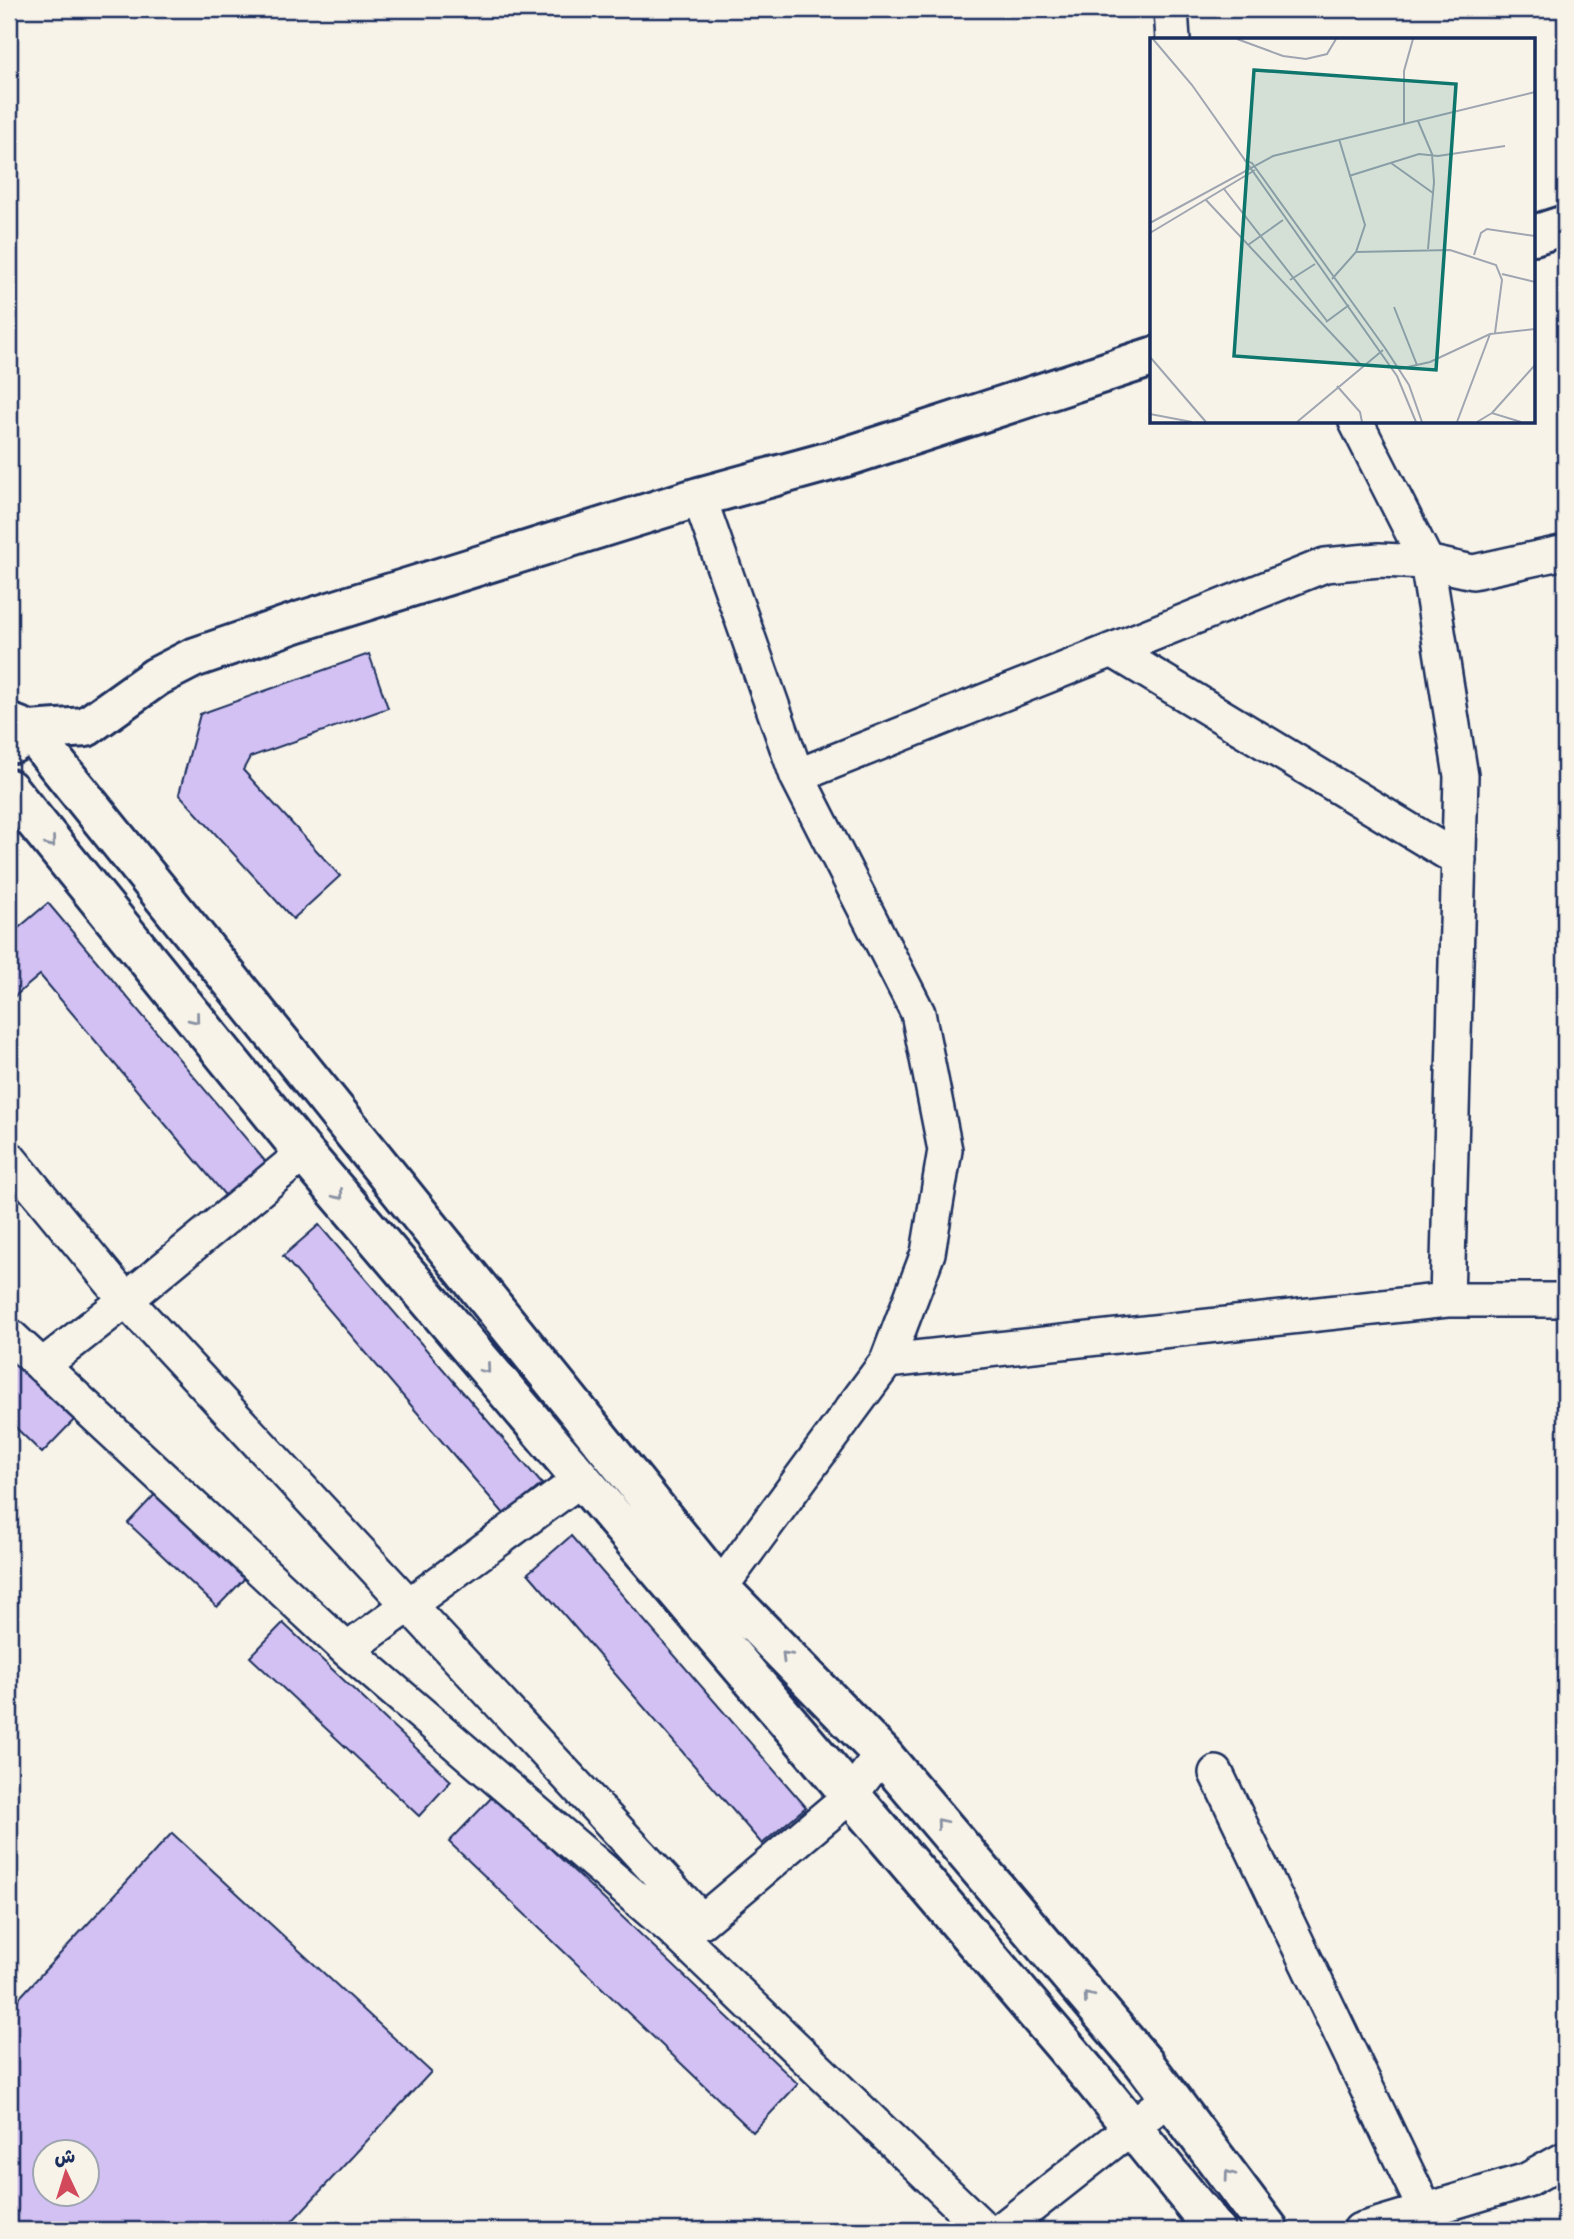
<svg xmlns="http://www.w3.org/2000/svg" width="1574" height="2239" font-family="Sriracha,'Playpen Sans Arabic',sans-serif">
<style>
.building{fill:#d2c1f2;stroke:#1b2f5e;stroke-width:2;fill-rule:evenodd}
.lines{fill:none;stroke-linecap:round;stroke-linejoin:round}
.street-casing{stroke:#1b2f5e;stroke-width:38}
.secondary-casing{stroke:#1b2f5e;stroke-width:44}
.street{stroke:#f7f3e8;stroke-width:33}
.secondary{stroke:#f7f3e8;stroke-width:38}
.oneway{stroke:#8991a3}
.inset-road{fill:none;stroke:#9fa5b1;stroke-width:2}
.view{fill:#0f766e;fill-opacity:0.15;stroke:#0f766e;stroke-width:3.5}
.inset-edge{fill:none;stroke:#1b2f5e;stroke-width:3.5}
</style>
<rect width="100%" height="100%" fill="#f7f3e8"/>
<filter id="ink" filterUnits="userSpaceOnUse"><feTurbulence type="fractalNoise" baseFrequency=".0143" numOctaves="2"/><feDisplacementMap in="SourceGraphic" scale="14" xChannelSelector="R" yChannelSelector="G"/><feConvolveMatrix kernelMatrix="1 2 1 2 8 2 1 2 1" color-interpolation-filters="sRGB"/></filter>
<g filter="url(#ink)">
<path class="building" d="M 369,654 L 388,708 L 250,757 L 243,770 L 340,876 L 293,919 L 179,794 L 200,714 Z
M 48,903 L 269,1166 L 229,1200 L 40,975 L 9,1001 L 9,936 Z
M 319,1225 L 542,1484 L 505,1515 L 283,1256 Z
M 9,1357 L 74,1420 L 42,1453 L 9,1421 Z
M 160,1489 L 250,1573 L 217,1607 L 128,1523 Z
M 571,1536 L 806,1807 L 762,1844 L 528,1573 Z
M 283,1623 L 451,1781 L 419,1816 L 250,1657 Z
M 494,1795 L 798,2084 L 753,2132 L 449,1842 Z
M 172,1833 L 431,2072 L 284,2230 L 9,2230 L 9,2009 ZM 46,2152 L 88,2152 L 88,2194 L 46,2194 Z"/>
<g class="lines">
<g class="street-casing">
<path id="street" d="M 1171,9 L 1173,40
M 1356,422 L 1427,562 L 1461,776 L 1447,1300
M 699,497 L 797,776 L 918,1013 L 945,1150 L 928,1253 L 887,1361 L 720,1588
M 1112,650 L 1459,860
M 797,776 L 1325,565 L 1379,560 L 1427,562 L 1473,572 L 1565,552
M 9,1158 L 126,1300 L 702,1921
M 9,1335 L 347,1650 L 673,1930 L 985,2230
M 887,1361 L 1447,1300 L 1565,1300
M 42,1366 L 126,1300 L 304,1153
M 347,1650 L 580,1480
M 1216,1773 L 1425,2210
M 682,1927 L 702,1921 L 850,1796 L 882,1754
M 1001,2230 L 1171,2096
M 1360,2230 L 1527,2180 L 1565,2159"/>
</g>
<g class="secondary-casing">
<path id="secondary" d="M 1534,235 L 1565,225
M 9,723 L 30,731 L 720,1588 L 882,1754 L 1144,2063 L 1269,2230
M 14,743 L 30,731 L 86,727 L 156,677 L 193,658 L 298,622 L 699,497 L 845,457 L 1152,357
M 9,789 L 304,1153 L 1095,2082 L 1215,2230"/>
</g>
<use href="#street" class="street"/>
<use href="#secondary" class="secondary"/>
</g>
<defs><path id="oneway-chevron" d="M-2-3.5L2.5 0L-2 3.5" fill="none" stroke-width="1.6" stroke-linecap="round" stroke-linejoin="round" transform="scale(1.75)"/></defs>
<g class="oneway">
<use href="#oneway-chevron" transform="translate(51 843) rotate(51)"/>
<use href="#oneway-chevron" transform="translate(195 1019) rotate(51)"/>
<use href="#oneway-chevron" transform="translate(339 1195) rotate(50)"/>
<use href="#oneway-chevron" transform="translate(486 1369) rotate(50)"/>
<use href="#oneway-chevron" transform="translate(786 1656) rotate(-134)"/>
<use href="#oneway-chevron" transform="translate(941 1823) rotate(-130)"/>
<use href="#oneway-chevron" transform="translate(1088 1997) rotate(-130)"/>
<use href="#oneway-chevron" transform="translate(1229 2175) rotate(-126)"/>
</g>
</g>
<g transform="translate(1150 38)">
<rect width="385" height="385" fill="#f7f3e8"/>
<path class="inset-road" d="M 3,1 L 42,47 L 247,338 L 266,384M 87,1 L 133,18 L 156,21 L 177,16 L 186,1M 268,83 L 282,116 L 284,144 L 278,211M 254,86 L 254,33 L 263,1M 94,122 L 102,125 L 235,310 L 259,347 L 272,384M 241,125 L 283,155M 199,138 L 269,116 L 288,118 L 355,108M 74,151 L 177,283M 56,162 L 211,327M 0,185 L 123,118 L 385,54M 0,195 L 105,132M 98,207 L 133,182M 206,214 L 300,212 L 346,227 L 352,242 L 345,295M 324,217 L 331,195 L 337,191 L 385,198M 352,236 L 385,244M 182,241 L 206,214 L 215,187 L 189,101M 140,242 L 165,226M 244,269 L 267,327M 176,284 L 199,267M 0,319 L 56,384M 249,331 L 280,324 L 340,296 L 385,291M 187,348 L 210,374 L 212,384M 342,375 L 385,327M 0,376 L 42,384M 147,384 L 233,312M 307,384 L 340,296M 327,384 L 342,375 L 371,384"/>
<path class="view" d="M 104,32 L 306,46 L 286,332 L 84,318 Z"/>
<rect width="385" height="385" class="inset-edge"/>
</g>
<rect width="1574" height="2239" fill="none" stroke="#f7f3e8" stroke-width="35"/>
<rect x="18" y="18" width="1539" height="2204" fill="none" stroke="#1b2f5e" stroke-width="2.5" filter="url(#ink)"/>
<g transform="translate(66 2173) rotate(356)"><circle r="33" fill="#f7f3e8" stroke="#9fa5b1" stroke-width="2"/>
<path d="M0-5L12 26L0 18L-12 26Z" fill="#d1495b"/>
<text y="-10" font-size="19" font-weight="bold" text-anchor="middle" fill="#1b2f5e">ش</text>
</g>
</svg>
